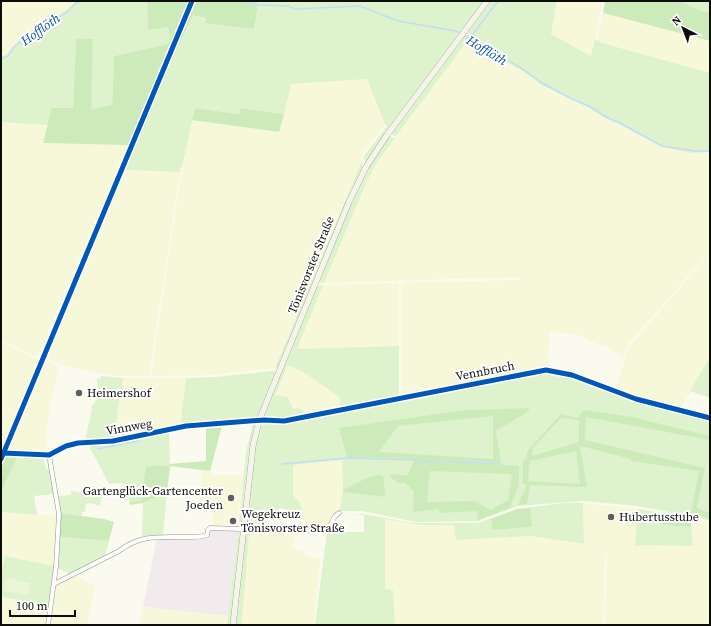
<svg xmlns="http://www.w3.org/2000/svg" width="711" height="626" font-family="'Source Serif 4',serif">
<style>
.industrial{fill:#f2ebed}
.farmland{fill:#f7f8da}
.green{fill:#def2cd;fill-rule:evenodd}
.forest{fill:#cdebba;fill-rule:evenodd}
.pitch{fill:#eaf6d7}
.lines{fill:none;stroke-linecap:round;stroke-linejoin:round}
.stream{stroke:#c2def7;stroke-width:1.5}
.street-casing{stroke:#93938e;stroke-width:5}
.secondary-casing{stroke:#8a8a85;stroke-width:6}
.street{stroke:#fefefd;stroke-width:4}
.secondary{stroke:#f4f4e8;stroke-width:5.5}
.cycleway-casing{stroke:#fff;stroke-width:8}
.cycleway{stroke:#0057b8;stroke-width:5}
.poi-dot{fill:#5f5f5b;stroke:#fff;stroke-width:1.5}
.labels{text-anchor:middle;stroke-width:4;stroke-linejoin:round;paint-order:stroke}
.street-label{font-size:12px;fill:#0c0c0c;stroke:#fff}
.poi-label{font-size:12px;fill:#0c0c0c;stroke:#fff;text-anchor:start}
.water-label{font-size:13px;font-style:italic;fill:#0b4da7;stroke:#fff}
</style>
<rect width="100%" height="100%" fill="#fafaef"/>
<path class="industrial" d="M 211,530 L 238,531 L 228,616 L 143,607 L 157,538 L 199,539 L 207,536 Z"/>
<path class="farmland" d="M 1,1 L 77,1 L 65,11 L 13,46 L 7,54 L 2,57 L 1,57 Z
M 557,1 L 603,1 L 591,56 L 551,34 Z
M 603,13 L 710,41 L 710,73 L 602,43 L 597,40 Z
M 468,39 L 523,71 L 540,84 L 587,107 L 606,119 L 619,124 L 662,147 L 692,153 L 710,152 L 710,254 L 706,259 L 710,262 L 710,357 L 680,409 L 642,399 L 616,389 L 629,347 L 705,259 L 704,258 L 627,345 L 624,357 L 604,345 L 600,345 L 576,334 L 550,332 L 548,363 L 549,368 L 545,367 L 401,396 L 401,283 L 519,280 L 520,277 L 324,283 L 367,181 L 377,162 Z
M 367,79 L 385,124 L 363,153 L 361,160 L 362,161 L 275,368 L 215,375 L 151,376 L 182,167 L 192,120 L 279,132 L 290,84 Z
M 1,122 L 48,125 L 44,143 L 126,145 L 126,149 L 42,348 L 37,357 L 1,340 Z
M 125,170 L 180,172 L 149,376 L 116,376 L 103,374 L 61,365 L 46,358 L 77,288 Z
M 399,283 L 399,346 L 297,349 L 323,285 Z
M 1,342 L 40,360 L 1,449 Z
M 45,360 L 58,367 L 59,369 L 50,404 L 46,438 L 47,453 L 9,450 Z
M 288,365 L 303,372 L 340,397 L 340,408 L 301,415 L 304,411 L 293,410 L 275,396 Z
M 123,378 L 186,378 L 180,426 L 114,439 Z
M 342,459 L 343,498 L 340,511 L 333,514 L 328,526 L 325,528 L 304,529 L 302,511 L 300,503 L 293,495 L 293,464 Z
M 201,469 L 210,471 L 210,475 L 244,475 L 240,516 L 229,515 L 228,527 L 213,526 L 213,515 L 209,504 L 201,504 Z
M 583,503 L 638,509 L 635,546 L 645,545 L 693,546 L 691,518 L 710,523 L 710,625 L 605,625 L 607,556 L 605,556 L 603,625 L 395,625 L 393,590 L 385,589 L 384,519 L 421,525 L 454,525 L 456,540 L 531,536 L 584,544 Z
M 1,512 L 57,516 L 55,566 L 6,556 L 1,573 Z
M 249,531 L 297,533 L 292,549 L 303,550 L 303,553 L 314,558 L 321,558 L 313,625 L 241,625 L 246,577 Z
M 73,575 L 95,585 L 87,625 L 49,625 L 55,585 Z
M 1,597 L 50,605 L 47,625 L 1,625 Z
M 143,607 L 228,616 L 227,625 L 139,625 Z"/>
<path class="green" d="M 77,1 L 147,1 L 148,30 L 168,26 L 170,40 L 168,44 L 114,56 L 112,105 L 90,109 L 93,39 L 76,39 L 73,108 L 53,108 L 48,125 L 1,122 L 1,57 L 7,54 L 13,46 L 27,33 L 65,11 Z
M 245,1 L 485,1 L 465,34 L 491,1 L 557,1 L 551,34 L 591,56 L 595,39 L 602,43 L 710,73 L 710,152 L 692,153 L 662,147 L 619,124 L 606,119 L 587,107 L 540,84 L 523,71 L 468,40 L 396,136 L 390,134 L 367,162 L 364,160 L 364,156 L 387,126 L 385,124 L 367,79 L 291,84 L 284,114 L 240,108 L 239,114 L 195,108 L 182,167 L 181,167 L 180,172 L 125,170 L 77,288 L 45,360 L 9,450 L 1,449 L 128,150 L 128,146 L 134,148 L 143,125 L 145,126 L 175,53 L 193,14 L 205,19 L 254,29 L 258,5 Z
M 678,1 L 710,1 L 710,13 L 705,13 Z
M 389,136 L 395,138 L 377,162 L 367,181 L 324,283 L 321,283 L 319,279 L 352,202 L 371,162 Z
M 362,161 L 363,169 L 278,367 L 275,368 Z
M 323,285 L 297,349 L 399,346 L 399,396 L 340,408 L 340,397 L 303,372 L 288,365 L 275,395 L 288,397 L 293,409 L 298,408 L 304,411 L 301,415 L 286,418 L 265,418 L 264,415 L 317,286 Z
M 710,357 L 710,398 L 690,391 Z
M 273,371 L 274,371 L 276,373 L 257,420 L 180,426 L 186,378 L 215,377 Z
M 545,371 L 572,377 L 640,402 L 710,420 L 710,521 L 691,516 L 637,506 L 583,501 L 518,506 L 478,521 L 416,522 L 362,511 L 340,511 L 343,492 L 342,460 L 293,465 L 293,495 L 300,503 L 302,511 L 294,511 L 280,508 L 263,521 L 265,528 L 251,528 L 246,525 L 253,453 L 259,428 C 266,420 278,422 287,422 Z
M 101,376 L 123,378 L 114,437 L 85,440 L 92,410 L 91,407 C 98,402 100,386 96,379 L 101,378 Z
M 253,423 L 255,425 L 249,453 L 241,525 L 239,527 L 246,452 Z
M 169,431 L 170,466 L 159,465 L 146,473 L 141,501 L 129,502 L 128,487 L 121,483 L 109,484 L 89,446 Z
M 18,456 L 43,457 L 46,469 L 50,469 L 54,494 L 34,496 L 37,515 L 1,512 L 1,492 Z
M 102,487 L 103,490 L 100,506 L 90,503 L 86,504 L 85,512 L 82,512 L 82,516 L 60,513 L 57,496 L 71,495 L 71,491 L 79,492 Z
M 167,493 L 163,535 L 142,536 L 143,503 Z
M 564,503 L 583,503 L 584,544 L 531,536 L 456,540 L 454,525 L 421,525 L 385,519 L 385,589 L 393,590 L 395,625 L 315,625 L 327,531 L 331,529 L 346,532 L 364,532 L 364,515 L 352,514 L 363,514 L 414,523 L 478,523 L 516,509 ZM 529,508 L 532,527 L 492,530 L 491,519 Z
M 638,509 C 662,512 686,516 710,523 L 665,513 L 662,525 L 691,527 L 693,546 L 645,545 L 635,546 Z
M 238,531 L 240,533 L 231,625 L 227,625 Z
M 249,531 L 246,577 L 241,625 L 235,625 L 246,532 Z
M 60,537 L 109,541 L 105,555 L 70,574 L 57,568 Z
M 5,556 L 55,566 L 50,605 L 1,597 L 1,574 Z"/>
<path class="forest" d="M 147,1 L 245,1 L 258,5 L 254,29 L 206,23 L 205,18 L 193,15 L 175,53 L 145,126 L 143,126 L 134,149 L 126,145 L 43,143 L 52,108 L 73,108 L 76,39 L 93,39 L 91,109 L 112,105 L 114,56 L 168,44 L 170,40 L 168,27 L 148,30 Z
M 605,1 L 678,1 C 689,4 699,12 710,13 L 710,41 L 603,13 Z
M 195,108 L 239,114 L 240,108 L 284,114 L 279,132 L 192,120 Z
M 530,408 L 527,412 L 496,431 L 501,463 L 413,459 L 347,457 L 339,428 L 466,410 ZM 493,416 L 493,459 L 379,452 L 398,426 Z
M 584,410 L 632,417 L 710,436 L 710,440 L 586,417 L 585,440 L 705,468 L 697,508 L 710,513 L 710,519 L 691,514 L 699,471 L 631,461 L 631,459 L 580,446 L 587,487 L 530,485 L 527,504 L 518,505 L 526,487 L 526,484 L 523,484 L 523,460 L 526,459 L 528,450 L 561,414 L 578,418 ZM 561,418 L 579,420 L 579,442 L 532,456 L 533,448 ZM 576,451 L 580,484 L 528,481 L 530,461 Z
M 206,426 L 222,426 L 210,471 L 170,466 L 167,493 L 143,503 L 130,505 L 129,502 L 141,501 L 146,467 L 159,465 L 169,466 L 169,464 L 206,461 Z
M 6,456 L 18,456 L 1,492 L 1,469 Z
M 414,460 L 519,466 L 519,485 L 510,508 L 478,520 L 477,511 L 439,513 L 439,509 L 413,512 L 414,491 L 405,483 L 398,483 L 391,478 L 390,475 C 396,473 402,476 408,475 ZM 430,471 L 512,474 L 508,500 L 491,510 L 474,501 L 427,502 Z
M 378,475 L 383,476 L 386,497 L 343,492 L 343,490 C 355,485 365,477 378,475 Z
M 530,508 L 532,527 L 492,530 L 491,519 L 518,509 Z
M 60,513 L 104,519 L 114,522 L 109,541 L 60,537 Z
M 665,513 L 691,518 L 691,527 L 662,525 Z"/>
<path class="pitch" d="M 6,578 L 31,583 L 28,595 L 3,591 Z"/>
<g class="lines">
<path class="stream" d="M 248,1 L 260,5 L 288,6 L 295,9 L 360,6 L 398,21 L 456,31 L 460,33
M 464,35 L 524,70 L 542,83 L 572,99 L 589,106 L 608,118 L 620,123 L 662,146 L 694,151 L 710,151
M 470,38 L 498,1
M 1,59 L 8,56 L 14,47 L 29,35 L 67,12 L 76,3 L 81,1
M 98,449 L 139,441
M 282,464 L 347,458 L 415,460 L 502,464"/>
<g class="street-casing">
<path id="street" d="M 3,453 L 49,455 L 66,446 L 78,443 L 113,441 L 186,426 L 264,420 L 284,421 L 546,370 L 572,375 L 636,399 L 710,418
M 54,584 L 119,551 C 140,535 157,537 182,537 C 191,537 198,538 207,535 L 208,530 L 210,528 L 297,531 L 325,530 L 330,526 L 335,516 L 339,513
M 48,625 L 56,567 L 59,514 L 49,455"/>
</g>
<g class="secondary-casing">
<path id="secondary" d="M 233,625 L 253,446 L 259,421 L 269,396 L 349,202 L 366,167 L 387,135 L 487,1"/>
</g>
<use href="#street" class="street"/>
<use href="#secondary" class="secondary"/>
<g class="cycleway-casing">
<path id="cycleway" d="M 3,453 L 49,455 L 66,446 L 78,443 L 113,441 L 186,426 L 264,420 L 284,421 L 546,370 L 572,375 L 636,399 L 710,418
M 1,459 L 192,1"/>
</g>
<use href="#cycleway" class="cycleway"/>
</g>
<g class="poi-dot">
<circle cx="79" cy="393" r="4"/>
<circle cx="231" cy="498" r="4"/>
<circle cx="611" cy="517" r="4"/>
<circle cx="233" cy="521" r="4"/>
</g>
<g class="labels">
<g class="street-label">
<text transform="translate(311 265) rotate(-68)" y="4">Tönisvorster Straße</text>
<text transform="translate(485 371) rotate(-11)" y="4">Vennbruch</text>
<text transform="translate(129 427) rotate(-10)" y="4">Vinnweg</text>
</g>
<g class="poi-label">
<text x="87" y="397">Heimershof</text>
<text x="223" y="495" text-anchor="end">Gartenglück-Gartencenter<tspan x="223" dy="14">Joeden</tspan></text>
<text x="241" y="518">Wegekreuz<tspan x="241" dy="14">Tönisvorster Straße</tspan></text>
<text x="619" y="521">Hubertusstube</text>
</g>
<g class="water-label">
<text transform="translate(40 29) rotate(-36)" y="5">Hofflöth</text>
<text transform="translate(487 50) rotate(31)" y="5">Hofflöth</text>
</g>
</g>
<rect width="711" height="626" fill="none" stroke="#0c0c0c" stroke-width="4"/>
<g transform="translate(683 28) rotate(318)" stroke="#ffffff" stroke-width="3" paint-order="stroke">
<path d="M0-3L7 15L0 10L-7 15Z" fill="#0c0c0c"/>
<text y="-6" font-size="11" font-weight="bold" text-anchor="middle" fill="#0c0c0c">N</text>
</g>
<path d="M10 610v6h65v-6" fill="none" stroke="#0c0c0c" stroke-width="2"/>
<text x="16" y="610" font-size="12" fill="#0c0c0c" stroke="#ffffff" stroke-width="3" paint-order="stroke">100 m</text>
</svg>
